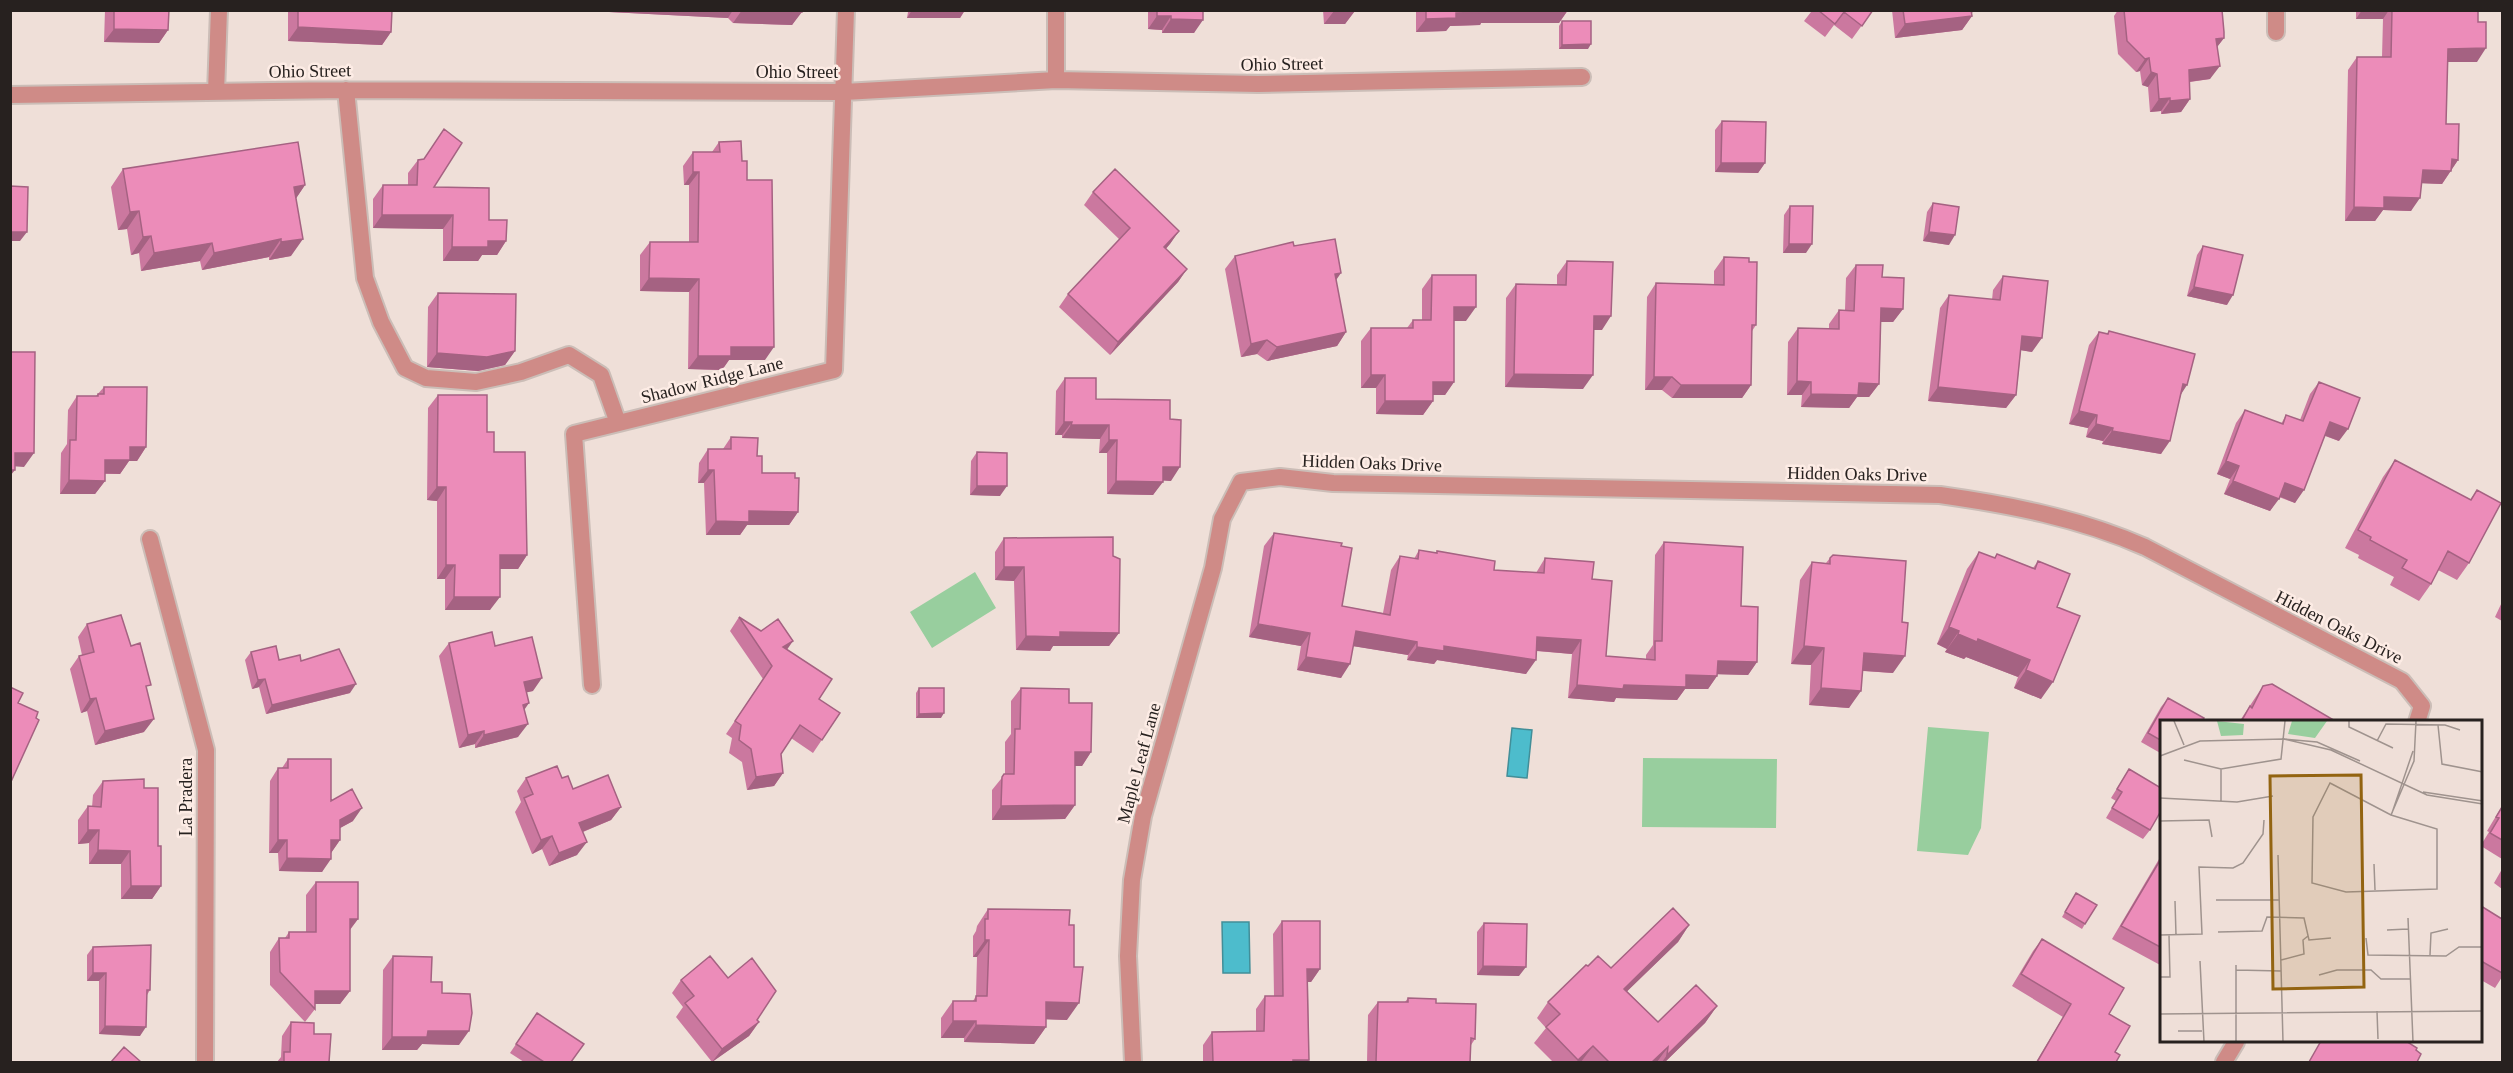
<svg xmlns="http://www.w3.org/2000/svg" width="2513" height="1073" font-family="Georgia,serif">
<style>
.green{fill:#98ce9e}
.water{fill:#4dbccc;stroke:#428e98;stroke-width:1.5}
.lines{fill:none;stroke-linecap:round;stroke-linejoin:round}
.minor-casing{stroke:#cbbdb7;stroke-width:20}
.minor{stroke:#cf8b87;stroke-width:16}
.wall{fill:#cb789f}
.shaded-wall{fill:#a56282}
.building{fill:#ec8cb9;stroke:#a56282;stroke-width:1.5}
.labels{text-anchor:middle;stroke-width:5;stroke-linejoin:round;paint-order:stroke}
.street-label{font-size:18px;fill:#27211f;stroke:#fdece5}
.inset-road{fill:none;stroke:#9f938e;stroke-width:1.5}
.view{fill:#936411;fill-opacity:0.15;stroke:#936411;stroke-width:3}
.inset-edge{fill:none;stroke:#27211f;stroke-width:3}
</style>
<rect width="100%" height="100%" fill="#efdfd8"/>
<path class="green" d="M 975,572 L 996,608 L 932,648 L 910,612 Z
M 1928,727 L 1989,732 L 1981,828 L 1968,855 L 1917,851 Z
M 1643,758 L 1777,759 L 1776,828 L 1642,827 Z"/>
<path class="water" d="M 1512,728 L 1532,730 L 1527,778 L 1507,776 Z
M 1222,922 L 1249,922 L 1250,973 L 1223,973 Z"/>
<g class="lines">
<g class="minor-casing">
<path id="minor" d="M 2276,32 L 2276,10
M 1056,80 L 1056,10
M 346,90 L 365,278 L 381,322 L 405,368 L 426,378 L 476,382 L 521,372 L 569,355 L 601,375 L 618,423
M 216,92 L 219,10
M 10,95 L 346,90 L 844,92 L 1056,80 L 1258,84 L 1582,77
M 150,539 L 206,750 L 205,1062
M 592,685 L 574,434 L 834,370 L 846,10
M 1133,1062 L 1128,956 L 1132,880 L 1143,816 L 1213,568 L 1222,519 L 1241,482 L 1280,477 L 1333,483 L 1940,495 C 2010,505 2079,518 2145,547 L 2402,681 L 2422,706 L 2417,722
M 2224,1062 L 2236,1042"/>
</g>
<use href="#minor" class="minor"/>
</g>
<path class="wall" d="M 105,10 L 169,10 L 168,30 L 159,43 L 104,42 Z
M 288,10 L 392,10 L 391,32 L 382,45 L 288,41 Z
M 609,10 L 802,10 L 792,25 L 733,23 L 728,18 L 609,12 Z
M 883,10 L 965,10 L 960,18 L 907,18 L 908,12 L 883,11 Z
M 1148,10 L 1203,10 L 1194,33 L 1162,33 L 1162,30 L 1148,29 Z
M 1323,10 L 1355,10 L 1345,24 L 1324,24 Z
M 1416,10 L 1568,10 L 1559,23 L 1481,23 L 1480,25 L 1450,26 L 1446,31 L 1416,32 Z
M 1809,10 L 1873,10 L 1852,39 L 1834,25 L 1825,37 L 1804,21 L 1811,12 Z
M 1892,10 L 1974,10 L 1971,14 L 1972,16 L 1962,30 L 1895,38 Z
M 2118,10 L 2222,10 L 2224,38 L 2217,47 L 2210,79 L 2190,82 L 2190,99 L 2181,112 L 2161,114 L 2161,111 L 2150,112 L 2148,87 L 2142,85 L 2140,71 L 2136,72 L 2118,54 L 2114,16 Z
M 2356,10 L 2478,10 L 2477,62 L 2447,62 L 2446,124 L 2458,160 L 2442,184 L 2422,183 L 2411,211 L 2383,210 L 2375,221 L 2345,221 L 2348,70 L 2357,57 L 2382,57 L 2383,19 L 2356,19 Z
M 1562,21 L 1588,49 L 1559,49 L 1559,26 Z
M 1722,121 L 1765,163 L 1758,173 L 1715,172 L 1715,130 Z
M 719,142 L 742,161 L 747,180 L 765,360 L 729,360 L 722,370 L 688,369 L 689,292 L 640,291 L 640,255 L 650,242 L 689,242 L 689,185 L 684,185 L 683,166 L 693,152 L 712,152 Z
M 418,160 L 434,187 L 489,220 L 506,241 L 497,255 L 482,255 L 478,261 L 443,261 L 443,229 L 373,228 L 373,199 L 383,185 L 408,185 L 408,173 Z
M 123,169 L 305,185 L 296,198 L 291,256 L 269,260 L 269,257 L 202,270 L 200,261 L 141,271 L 139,253 L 131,255 L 127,229 L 118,230 L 111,187 Z
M 1093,192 L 1179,231 L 1166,249 L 1187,269 L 1178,282 L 1110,355 L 1059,307 L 1068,294 L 1120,240 L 1084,205 Z
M 1933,203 L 1949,245 L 1923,241 L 1927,212 Z
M 1790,206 L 1806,253 L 1783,253 L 1784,215 Z
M 1294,246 L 1336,280 L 1346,332 L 1337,346 L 1267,361 L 1257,354 L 1241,357 L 1225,269 L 1235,256 Z
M 2203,246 L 2227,305 L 2187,296 L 2197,255 Z
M 1724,257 L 1749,262 L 1756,325 L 1752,331 L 1751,385 L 1742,398 L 1672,398 L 1662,390 L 1645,390 L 1647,297 L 1656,283 L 1714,284 L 1714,271 Z
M 1567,261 L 1602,330 L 1593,330 L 1583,389 L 1505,387 L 1506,298 L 1516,284 L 1557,285 L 1557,275 Z
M 1856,265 L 1882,277 L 1903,309 L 1893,322 L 1881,322 L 1879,384 L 1869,397 L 1857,397 L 1849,408 L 1801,407 L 1802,395 L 1787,395 L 1788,342 L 1798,328 L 1829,329 L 1829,324 L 1839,310 L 1845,310 L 1846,278 Z
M 1432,275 L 1466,321 L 1454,321 L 1454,382 L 1445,395 L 1433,395 L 1433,401 L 1423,415 L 1376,414 L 1376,388 L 1361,388 L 1361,341 L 1371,328 L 1407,328 L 1413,320 L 1422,320 L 1422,289 Z
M 2003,276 L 2032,352 L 2021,350 L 2016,395 L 2006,408 L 1928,401 L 1940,308 L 1949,295 L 1992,300 L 1993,290 Z
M 438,293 L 515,351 L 505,365 L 478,371 L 427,367 L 428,307 Z
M 2109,331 L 2181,395 L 2161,454 L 2102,444 L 2103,441 L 2086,437 L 2088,428 L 2069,424 L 2089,345 L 2099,332 L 2107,334 Z
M 1065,378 L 1096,399 L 1171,481 L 1163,480 L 1153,495 L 1107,494 L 1107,453 L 1099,453 L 1100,439 L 1062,438 L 1062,435 L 1055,435 L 1056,391 Z
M 2319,382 L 2339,441 L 2325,436 L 2295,503 L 2279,497 L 2270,511 L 2224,494 L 2230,479 L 2217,474 L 2236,423 L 2245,410 L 2281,424 L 2286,415 L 2300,420 L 2310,394 Z
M 104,387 L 146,447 L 137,461 L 129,461 L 120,474 L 105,474 L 105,481 L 95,494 L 60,494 L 61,453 L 67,444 L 68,410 L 77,396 L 96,396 Z
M 438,395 L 487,432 L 527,555 L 518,569 L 500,569 L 490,610 L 445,610 L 445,579 L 437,579 L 437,501 L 427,500 L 428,408 Z
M 731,437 L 757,456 L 762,473 L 798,512 L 789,525 L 747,525 L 740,535 L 706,535 L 704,483 L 698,483 L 699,463 L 708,449 L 723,449 Z
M 977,452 L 1000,496 L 970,495 L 971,461 Z
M 2395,460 L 2470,500 L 2477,490 L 2469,563 L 2457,580 L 2438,570 L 2431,584 L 2419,601 L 2390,585 L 2394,577 L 2358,558 L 2359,555 L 2345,548 L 2383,477 Z
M 1274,533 L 1341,546 L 1342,606 L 1383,613 L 1391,570 L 1400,556 L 1414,559 L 1419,550 L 1436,553 L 1437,551 L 1494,570 L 1536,573 L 1545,558 L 1592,579 L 1606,656 L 1646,659 L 1646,655 L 1653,645 L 1655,555 L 1664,542 L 1741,606 L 1757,662 L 1748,675 L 1717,674 L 1717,676 L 1708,689 L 1685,689 L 1677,700 L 1616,698 L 1614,702 L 1568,698 L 1572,654 L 1536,651 L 1526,674 L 1437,660 L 1434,664 L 1407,660 L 1408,655 L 1353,646 L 1341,678 L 1297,670 L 1301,646 L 1249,637 L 1264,546 Z
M 1004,538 L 1113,556 L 1119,633 L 1109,646 L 1053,646 L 1050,651 L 1016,650 L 1014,581 L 995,580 L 995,552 Z
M 1979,552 L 1994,558 L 1997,554 L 2033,568 L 2038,561 L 2057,607 L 2041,699 L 2014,688 L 2018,677 L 1966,657 L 1964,659 L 1945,652 L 1947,649 L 1937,644 L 1967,569 Z
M 1830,558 L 1893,673 L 1863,671 L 1849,708 L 1809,705 L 1811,665 L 1791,664 L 1800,580 L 1812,562 L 1826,563 Z
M 2502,602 L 2502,621 L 2495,617 Z
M 739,617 L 787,649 L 819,699 L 840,713 L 813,753 L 791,738 L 781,754 L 783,773 L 774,786 L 747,790 L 742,762 L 729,753 L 732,738 L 726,734 L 763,679 L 730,631 Z
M 87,624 L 131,646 L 144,732 L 95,745 L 87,711 L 81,713 L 70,669 L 79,656 L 82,655 L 78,637 Z
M 449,643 L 495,646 L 533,691 L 526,692 L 524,710 L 518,737 L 475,748 L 475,744 L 459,748 L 439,656 Z
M 251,652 L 279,660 L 301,661 L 350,693 L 266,714 L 259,687 L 252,689 L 245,660 Z
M 2263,686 L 2337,722 L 2239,722 Z
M 919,688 L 941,718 L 916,718 L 916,693 Z
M 1021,688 L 1069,703 L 1091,752 L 1082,766 L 1075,766 L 1075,805 L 1065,819 L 992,820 L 992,790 L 1005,774 L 1005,742 L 1011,734 L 1011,701 Z
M 2168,698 L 2162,722 L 2162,754 L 2141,742 L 2161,707 Z
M 288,759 L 331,801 L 353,821 L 340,828 L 340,840 L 331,853 L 322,872 L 279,871 L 278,853 L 269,853 L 270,781 L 278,768 L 282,768 Z
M 2129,769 L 2160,790 L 2150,830 L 2143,839 L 2106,818 L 2116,801 L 2111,798 Z
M 526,778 L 562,778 L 573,789 L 621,807 L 611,820 L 583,832 L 577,855 L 549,866 L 542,849 L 532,854 L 515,812 L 521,802 L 517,791 Z
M 103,781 L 144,788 L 158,846 L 161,886 L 152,899 L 121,899 L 121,864 L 89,864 L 89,843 L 78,844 L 78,820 L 88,806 L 92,807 L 93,795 Z
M 2502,806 L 2502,859 L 2481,846 L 2481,845 L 2489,832 L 2487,831 Z
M 2162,854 L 2162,966 L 2112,939 Z
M 2502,869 L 2502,889 L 2494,883 Z
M 316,882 L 358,919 L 350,930 L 350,991 L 340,1004 L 315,1004 L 315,1009 L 305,1022 L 270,985 L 270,952 L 279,938 L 285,938 L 289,932 L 306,932 L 306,895 Z
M 2073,898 L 2085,924 L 2082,929 L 2062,917 Z
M 2481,906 L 2502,919 L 2502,977 L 2495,988 L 2481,980 Z
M 988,909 L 1067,1020 L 1046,1019 L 1046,1027 L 1034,1044 L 964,1042 L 964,1038 L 941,1038 L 941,1018 L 953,1001 L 973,1001 L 976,996 L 977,957 L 973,957 L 973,936 L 976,931 L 977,926 Z
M 1282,921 L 1320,969 L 1311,982 L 1308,982 L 1309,1060 L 1307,1062 L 1203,1062 L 1203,1045 L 1212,1032 L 1256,1031 L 1256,1009 L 1265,996 L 1274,996 L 1273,934 Z
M 1484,923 L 1519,976 L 1477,975 L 1477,932 Z
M 1689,925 L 1678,942 L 1627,991 L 1658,1022 L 1717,1006 L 1705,1023 L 1665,1062 L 1553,1062 L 1534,1043 L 1546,1028 L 1537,1018 L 1548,1002 L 1588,966 L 1611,968 Z
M 2042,939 L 2109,1014 L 2116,1062 L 2036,1062 L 2063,1017 L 2012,986 L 2033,951 Z
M 93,947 L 150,990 L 147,995 L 140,1036 L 99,1034 L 99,981 L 87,981 L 87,955 Z
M 393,956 L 431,982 L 442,993 L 459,1045 L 422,1044 L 417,1050 L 382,1050 L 383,970 Z
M 728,978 L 759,1022 L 749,1036 L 712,1062 L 676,1017 L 683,1007 L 672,993 L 681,980 Z
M 1408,998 L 1436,1003 L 1475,1039 L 1471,1045 L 1470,1062 L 1367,1062 L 1368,1015 L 1378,1002 L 1405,1002 Z
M 537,1013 L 571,1062 L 524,1062 L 510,1053 Z
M 291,1022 L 314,1034 L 329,1062 L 277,1062 L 281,1057 L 282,1036 Z"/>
<path class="shaded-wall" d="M 610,10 L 733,10 L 728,18 L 609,12 Z
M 742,10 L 769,10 L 802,12 L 792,25 L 733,23 Z
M 884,10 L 909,10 L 908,12 L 883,11 Z
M 912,10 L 965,10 L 960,18 L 907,18 Z
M 1488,10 L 1568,10 L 1559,23 L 1481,23 L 1480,25 L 1450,26 L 1446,31 L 1416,32 L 1426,19 L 1456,13 Z
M 1968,10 L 1974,10 L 1969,17 L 1972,16 L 1962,30 L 1895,38 L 1905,24 Z
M 2362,10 L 2389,10 L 2383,19 L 2356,19 Z
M 1334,11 L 1355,11 L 1345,24 L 1324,24 Z
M 1157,16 L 1171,16 L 1162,30 L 1148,29 Z
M 1171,19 L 1203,20 L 1194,33 L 1162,33 Z
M 298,27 L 391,32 L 382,45 L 288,41 Z
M 114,29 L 168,30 L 159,43 L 104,42 Z
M 2224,38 L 2214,51 L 2216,39 Z
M 1591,44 L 1588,49 L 1559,49 L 1562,45 Z
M 2486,48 L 2477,62 L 2438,62 L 2448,49 Z
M 2149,58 L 2140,71 L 2136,72 L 2145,59 Z
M 2220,66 L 2210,79 L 2180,83 L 2189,70 Z
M 2151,72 L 2157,74 L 2148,87 L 2142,85 Z
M 2170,98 L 2161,111 L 2150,112 L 2159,99 Z
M 2190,99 L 2181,112 L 2161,114 L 2170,101 Z
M 2452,159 L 2458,160 L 2442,184 L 2414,183 L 2423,170 Z
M 1721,163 L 1765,163 L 1758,173 L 1715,172 Z
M 693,172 L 699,172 L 689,185 L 684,185 Z
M 305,185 L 293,203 L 294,187 Z
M 2384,197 L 2420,198 L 2411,211 L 2383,210 L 2375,221 L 2345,221 L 2354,207 Z
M 139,211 L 127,229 L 118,230 L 130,212 Z
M 382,215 L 453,215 L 443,229 L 373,228 Z
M 1179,231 L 1170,244 L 1155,260 L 1164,247 Z
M 10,232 L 27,232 L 20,241 L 10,241 Z
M 1929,232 L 1955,235 L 1949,245 L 1923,241 Z
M 151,236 L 139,253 L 131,255 L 143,237 Z
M 281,239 L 269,257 L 202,270 L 214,253 Z
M 303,239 L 291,256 L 269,260 L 281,242 Z
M 488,241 L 506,241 L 497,255 L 482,255 L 478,261 L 443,261 L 452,247 Z
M 212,243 L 200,261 L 141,271 L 154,253 Z
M 1789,244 L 1812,244 L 1806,253 L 1783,253 Z
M 1187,269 L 1178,282 L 1110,355 L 1118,342 Z
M 1341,273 L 1332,286 L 1335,274 Z
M 649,278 L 699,279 L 689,292 L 640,291 Z
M 2194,287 L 2233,295 L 2227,305 L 2187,296 Z
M 1454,307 L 1476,307 L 1466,321 L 1445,321 Z
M 1881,308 L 1903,309 L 1893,322 L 1872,322 Z
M 1594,316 L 1611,316 L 1602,330 L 1584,330 Z
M 1346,332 L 1337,346 L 1267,361 L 1277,347 Z
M 2022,336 L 2042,338 L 2032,352 L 2013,349 Z
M 1267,340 L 1257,354 L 1241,357 L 1251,344 Z
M 731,347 L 774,347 L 765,360 L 729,360 L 722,370 L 688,369 L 698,356 Z
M 515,351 L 505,365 L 478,371 L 427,367 L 437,353 Z
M 1514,374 L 1593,375 L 1583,389 L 1505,387 Z
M 1371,375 L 1385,375 L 1376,388 L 1361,388 Z
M 1654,377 L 1672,377 L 1662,390 L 1645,390 Z
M 1797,381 L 1811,382 L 1802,395 L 1787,395 Z
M 1433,382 L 1454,382 L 1445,395 L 1424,395 Z
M 1859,383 L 1879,384 L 1869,397 L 1857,397 L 1849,408 L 1801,407 L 1811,394 Z
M 2183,384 L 2187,385 L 2178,399 Z
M 1681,385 L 1751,385 L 1742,398 L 1672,398 Z
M 1938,387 L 2016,395 L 2006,408 L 1928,401 Z
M 1385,401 L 1433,401 L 1423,415 L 1376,414 Z
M 2079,411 L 2097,415 L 2088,428 L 2069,424 Z
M 1064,422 L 1072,422 L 1062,435 L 1055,435 Z
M 2330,422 L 2348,429 L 2339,441 L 2321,434 Z
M 2096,424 L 2113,428 L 2103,441 L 2086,437 Z
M 1071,425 L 1109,425 L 1100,439 L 1062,438 Z
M 2112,431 L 2170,441 L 2161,454 L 2102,444 Z
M 1109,440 L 1117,440 L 1107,453 L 1099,453 Z
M 130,447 L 146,447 L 137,461 L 129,461 L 120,474 L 96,473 L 105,460 Z
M 15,453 L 34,453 L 24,467 L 10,466 Z
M 2226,461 L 2239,466 L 2230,479 L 2217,474 Z
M 1163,467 L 1180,467 L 1171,481 L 1153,480 Z
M 10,470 L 15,470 L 10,476 Z
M 708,470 L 714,470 L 704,483 L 698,483 Z
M 69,480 L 105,481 L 95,494 L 60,494 Z
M 1116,481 L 1163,482 L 1153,495 L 1107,494 Z
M 2233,481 L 2279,499 L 2270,511 L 2224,494 Z
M 2285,483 L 2304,490 L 2295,503 L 2276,495 Z
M 977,486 L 1007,486 L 1000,496 L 970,495 Z
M 437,487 L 446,487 L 437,501 L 427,500 Z
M 749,511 L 798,512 L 789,525 L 747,525 L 740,535 L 706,535 L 716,521 Z
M 500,555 L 527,555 L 518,569 L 490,569 Z
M 446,565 L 455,565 L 445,579 L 437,579 Z
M 1004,567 L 1024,567 L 1014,581 L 995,580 Z
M 454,597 L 500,597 L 490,610 L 445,610 Z
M 1258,624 L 1310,633 L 1301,646 L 1249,637 Z
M 1949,627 L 1959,631 L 1947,649 L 1937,644 Z
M 1356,631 L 1417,642 L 1408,655 L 1346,645 Z
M 1060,632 L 1119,633 L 1109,646 L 1053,646 L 1050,651 L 1016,650 L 1026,636 Z
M 1958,634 L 1978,639 L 2030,660 L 2018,677 L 1966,657 L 1964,659 L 1945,652 Z
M 1537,637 L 1581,640 L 1572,654 L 1528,650 Z
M 793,641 L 784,654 L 783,647 Z
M 1444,646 L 1536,660 L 1526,674 L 1437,660 L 1434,664 L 1407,660 L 1417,647 Z
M 1804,646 L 1824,648 L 1811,665 L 1791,664 Z
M 1864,653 L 1905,656 L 1893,673 L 1852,670 Z
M 1306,657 L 1350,664 L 1341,678 L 1297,670 Z
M 1718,661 L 1757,662 L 1748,675 L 1708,674 Z
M 2026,670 L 2053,682 L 2041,699 L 2014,688 Z
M 1686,675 L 1717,676 L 1708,689 L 1685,689 L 1677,700 L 1616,698 L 1614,702 L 1568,698 L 1577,685 L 1624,685 Z
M 542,678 L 533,691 L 515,695 L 524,682 Z
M 265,679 L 259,687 L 252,689 L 258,680 Z
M 356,684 L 350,693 L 266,714 L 272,705 Z
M 1821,688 L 1861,691 L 1849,708 L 1809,705 Z
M 96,698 L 87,711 L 81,713 L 90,699 Z
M 529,703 L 520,716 L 523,705 Z
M 944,713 L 941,718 L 916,718 L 919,714 Z
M 154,719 L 144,732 L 95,745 L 105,731 Z
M 528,724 L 518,737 L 475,748 L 484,735 Z
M 484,731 L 475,744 L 459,748 L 468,735 Z
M 1075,752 L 1091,752 L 1082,766 L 1065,766 Z
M 783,773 L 774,786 L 747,790 L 756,777 Z
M 1075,805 L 1065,819 L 992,820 L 1001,806 Z
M 621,807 L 611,820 L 570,837 L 579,823 Z
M 362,808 L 353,821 L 331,833 L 340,820 Z
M 88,830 L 99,830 L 89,843 L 78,844 Z
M 552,836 L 542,849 L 532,854 L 541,840 Z
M 278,840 L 287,840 L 278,853 L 269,853 Z
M 331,840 L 340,840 L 331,853 Z
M 587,842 L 577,855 L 549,866 L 559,853 Z
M 98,850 L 130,851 L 121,864 L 89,864 Z
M 287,858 L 331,859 L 322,872 L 279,871 Z
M 131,886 L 161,886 L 152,899 L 121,899 Z
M 350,919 L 358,919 L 348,932 Z
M 1689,925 L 1678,942 L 1613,1005 L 1624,989 Z
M 985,940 L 989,940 L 977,957 L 973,957 Z
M 1483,966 L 1526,967 L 1519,976 L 1477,975 Z
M 1307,969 L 1320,969 L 1311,982 L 1298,982 Z
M 93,973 L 106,973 L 99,981 L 87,981 Z
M 315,991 L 350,991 L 340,1004 L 311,1004 Z
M 1046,1002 L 1079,1003 L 1067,1020 L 1035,1019 Z
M 1717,1006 L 1705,1023 L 1665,1062 L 1662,1062 L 1667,1055 Z
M 953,1021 L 976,1021 L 964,1038 L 941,1038 Z
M 759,1022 L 749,1036 L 712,1062 L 722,1049 Z
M 976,1025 L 1046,1027 L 1034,1044 L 964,1042 Z
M 105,1026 L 146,1027 L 140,1036 L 99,1034 Z
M 428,1031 L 469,1031 L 459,1045 L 422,1044 L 417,1050 L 382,1050 L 392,1037 Z
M 1593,1046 L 1581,1062 L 1577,1062 L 1578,1060 Z
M 1668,1047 L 1657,1062 L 1652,1062 Z
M 1293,1060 L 1309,1060 L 1307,1062 L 1291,1062 Z"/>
<path class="building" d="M 114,10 L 169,10 L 168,30 L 114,29 Z
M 298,10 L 392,10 L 391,32 L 298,27 Z
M 769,10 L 802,10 L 802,12 Z
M 1157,10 L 1203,10 L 1203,20 L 1171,19 L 1171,16 L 1157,16 Z
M 1426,10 L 1489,10 L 1489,12 L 1456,13 L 1456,18 L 1426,19 Z
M 1818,10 L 1873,10 L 1862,26 L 1844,12 L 1835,24 Z
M 1903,10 L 1971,10 L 1972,16 L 1905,24 Z
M 2124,10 L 2222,10 L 2224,32 L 2224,38 L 2216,39 L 2220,66 L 2189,70 L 2190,99 L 2170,101 L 2170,98 L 2159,99 L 2157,74 L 2151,72 L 2149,58 L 2145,59 L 2127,41 Z
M 2392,10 L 2478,10 L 2478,22 L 2486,22 L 2486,48 L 2448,49 L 2446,124 L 2459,124 L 2458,160 L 2452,159 L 2451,171 L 2423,170 L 2420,198 L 2384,197 L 2384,208 L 2354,207 L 2357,57 L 2391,57 Z
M 1562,21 L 1591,21 L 1591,44 L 1562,45 Z
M 1722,121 L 1766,122 L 1765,163 L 1721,163 Z
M 444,129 L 462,143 L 434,187 L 489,188 L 489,220 L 507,220 L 506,241 L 488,241 L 488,247 L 452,247 L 453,215 L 382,215 L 383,185 L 417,185 L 418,160 L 424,159 Z
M 741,141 L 742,161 L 747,161 L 747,180 L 772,180 L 774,347 L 731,347 L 731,356 L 698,356 L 699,279 L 649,278 L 650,242 L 698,242 L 699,172 L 693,172 L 693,152 L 720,152 L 719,142 Z
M 298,142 L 305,185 L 294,187 L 303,239 L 281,242 L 281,239 L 214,253 L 212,243 L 154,253 L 151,236 L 143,237 L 139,211 L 130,212 L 123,169 Z
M 1115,169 L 1179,231 L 1164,247 L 1187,269 L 1118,342 L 1068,294 L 1130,228 L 1093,192 Z
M 10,186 L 28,187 L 27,232 L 10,232 Z
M 1933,203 L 1959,207 L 1955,235 L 1929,232 Z
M 1790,206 L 1813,206 L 1812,244 L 1789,244 Z
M 1335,239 L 1341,273 L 1335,274 L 1346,332 L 1277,347 L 1267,340 L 1251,344 L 1235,256 L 1293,242 L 1294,246 Z
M 2203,246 L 2243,255 L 2233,295 L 2194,287 Z
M 1724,257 L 1749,258 L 1749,262 L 1757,262 L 1756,325 L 1752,325 L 1751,385 L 1681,385 L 1672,377 L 1654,377 L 1656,283 L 1724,285 Z
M 1567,261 L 1613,262 L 1611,316 L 1594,316 L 1593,375 L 1514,374 L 1516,284 L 1566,285 Z
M 1856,265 L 1883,265 L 1882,277 L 1904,278 L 1903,309 L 1881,308 L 1879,384 L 1859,383 L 1858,395 L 1811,394 L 1811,382 L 1797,381 L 1798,328 L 1839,329 L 1839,310 L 1854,311 Z
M 1432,275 L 1476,275 L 1476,307 L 1454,307 L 1454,382 L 1433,382 L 1433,401 L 1385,401 L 1385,375 L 1371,375 L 1371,328 L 1413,328 L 1413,320 L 1431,320 Z
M 2003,276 L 2048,281 L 2042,338 L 2022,336 L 2016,395 L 1938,387 L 1949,295 L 2000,300 Z
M 438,293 L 516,294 L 515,351 L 487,357 L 437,353 Z
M 2109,331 L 2195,354 L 2187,385 L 2183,384 L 2170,441 L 2112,431 L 2113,428 L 2096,424 L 2097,415 L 2079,411 L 2099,332 L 2108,334 Z
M 10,352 L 35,352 L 34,453 L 15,453 L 15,470 L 10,470 Z
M 1065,378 L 1096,378 L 1096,399 L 1170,400 L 1170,419 L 1181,420 L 1180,467 L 1163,467 L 1163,482 L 1116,481 L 1117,440 L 1109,440 L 1109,425 L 1071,425 L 1072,422 L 1064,422 Z
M 2319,382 L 2360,398 L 2348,429 L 2330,422 L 2304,490 L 2285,483 L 2279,499 L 2233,481 L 2239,466 L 2226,461 L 2245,410 L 2283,424 L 2286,415 L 2303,421 Z
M 104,387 L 147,387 L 146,447 L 130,447 L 130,460 L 105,460 L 105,481 L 69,480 L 70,440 L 76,440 L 77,396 L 98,396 L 98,394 L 104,394 Z
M 438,395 L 487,395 L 487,432 L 494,432 L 494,452 L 525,452 L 527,555 L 500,555 L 500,597 L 454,597 L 455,565 L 446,565 L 446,487 L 437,487 Z
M 731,437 L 758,438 L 757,456 L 762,456 L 762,473 L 795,473 L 795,478 L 799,478 L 798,512 L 749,511 L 749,522 L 716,521 L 714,470 L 708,470 L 708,449 L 731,449 Z
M 977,452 L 1007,453 L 1007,486 L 977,486 Z
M 2395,460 L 2471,500 L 2477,490 L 2501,503 L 2469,563 L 2448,551 L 2431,584 L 2402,568 L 2407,560 L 2370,540 L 2371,537 L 2358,530 Z
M 1274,533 L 1342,543 L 1341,546 L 1352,548 L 1342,606 L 1390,615 L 1400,556 L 1418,559 L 1419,550 L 1437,553 L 1437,551 L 1495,561 L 1494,570 L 1544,573 L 1545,558 L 1594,562 L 1592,579 L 1612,581 L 1606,656 L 1655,660 L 1655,641 L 1662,641 L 1664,542 L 1743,547 L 1741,606 L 1758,607 L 1757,662 L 1718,661 L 1717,676 L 1686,675 L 1686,687 L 1624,685 L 1623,689 L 1577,685 L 1581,640 L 1537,637 L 1536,660 L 1444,646 L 1444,651 L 1417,647 L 1417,642 L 1356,631 L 1350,664 L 1306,657 L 1310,633 L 1258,624 Z
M 1113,537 L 1113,556 L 1120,559 L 1119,633 L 1060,632 L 1060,637 L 1026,636 L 1024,567 L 1004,567 L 1004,538 Z
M 1979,552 L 1995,558 L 1997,554 L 2035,569 L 2038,561 L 2070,574 L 2057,607 L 2080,616 L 2053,682 L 2026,670 L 2030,660 L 1978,639 L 1977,642 L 1958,634 L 1959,631 L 1949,627 Z
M 1833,555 L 1906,561 L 1902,622 L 1908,623 L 1905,656 L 1864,653 L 1861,691 L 1821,688 L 1824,648 L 1804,646 L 1812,562 L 1830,564 L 1830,558 Z
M 121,615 L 131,646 L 140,643 L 151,685 L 146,686 L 154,719 L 105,731 L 96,698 L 90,699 L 79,656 L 94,652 L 87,624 Z
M 739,617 L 761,631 L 778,619 L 793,641 L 783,647 L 832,679 L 819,699 L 840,713 L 822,740 L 800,725 L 781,754 L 783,773 L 756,777 L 751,749 L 739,740 L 741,725 L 735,721 L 772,666 Z
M 492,632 L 495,646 L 532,637 L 542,678 L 524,682 L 529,703 L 523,705 L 528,724 L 484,735 L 484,731 L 468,735 L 449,643 Z
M 276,646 L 279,660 L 300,655 L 301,661 L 339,649 L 356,684 L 272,705 L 265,679 L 258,680 L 251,652 Z
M 2272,684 L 2337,722 L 2241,722 L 2250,706 L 2252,708 L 2263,686 Z
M 10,687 L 23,693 L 18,703 L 38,712 L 36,718 L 39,720 L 10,784 Z
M 919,688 L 944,688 L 944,713 L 919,714 Z
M 1021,688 L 1069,689 L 1069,703 L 1092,703 L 1091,752 L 1075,752 L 1075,805 L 1001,806 L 1002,777 L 1004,774 L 1014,774 L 1015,729 L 1020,729 Z
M 2168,698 L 2204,718 L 2201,722 L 2162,722 L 2162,741 L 2148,733 Z
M 288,759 L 331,759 L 331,801 L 352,789 L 362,808 L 340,820 L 340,840 L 331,840 L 331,859 L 287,858 L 287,840 L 278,840 L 278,768 L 288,768 Z
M 557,766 L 562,778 L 568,776 L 573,789 L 608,775 L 621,807 L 579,823 L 587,842 L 559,853 L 552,836 L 541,840 L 524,798 L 533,794 L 526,778 Z
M 2129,769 L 2161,788 L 2160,790 L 2162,791 L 2162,809 L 2150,830 L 2112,808 L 2122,792 L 2117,789 Z
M 144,779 L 144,788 L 158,788 L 158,846 L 161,846 L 161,886 L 131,886 L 130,851 L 98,850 L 99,830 L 88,830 L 88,806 L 101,807 L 103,781 Z
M 2502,807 L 2502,840 L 2490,833 L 2499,818 L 2496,817 Z
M 2162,857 L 2162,948 L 2121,926 Z
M 316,882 L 358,882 L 358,919 L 350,919 L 350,991 L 315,991 L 315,1009 L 280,972 L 279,938 L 289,938 L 289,932 L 316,932 Z
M 2076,893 L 2097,905 L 2085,924 L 2065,912 Z
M 2481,906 L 2502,919 L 2502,973 L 2481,961 Z
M 1673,908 L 1689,925 L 1624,989 L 1658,1022 L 1696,985 L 1717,1006 L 1667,1055 L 1668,1047 L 1652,1062 L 1609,1062 L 1593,1046 L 1578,1060 L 1546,1027 L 1560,1014 L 1548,1002 L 1586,965 L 1588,966 L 1598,956 L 1611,968 Z
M 988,909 L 1070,910 L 1069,925 L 1074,925 L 1074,967 L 1083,967 L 1079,1003 L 1046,1002 L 1046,1027 L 976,1025 L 976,1021 L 953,1021 L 953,1001 L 976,1001 L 976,996 L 987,996 L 989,940 L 985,940 L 985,919 L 988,919 Z
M 1282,921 L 1320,921 L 1320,969 L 1307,969 L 1309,1060 L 1293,1060 L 1293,1062 L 1213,1062 L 1212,1032 L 1264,1031 L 1265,996 L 1283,996 Z
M 1484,923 L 1527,924 L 1526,967 L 1483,966 Z
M 2042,939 L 2124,988 L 2109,1014 L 2130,1026 L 2115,1052 L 2120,1055 L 2116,1062 L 2037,1062 L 2071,1004 L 2021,974 Z
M 151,945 L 150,990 L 147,990 L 146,1027 L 105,1026 L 106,973 L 93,973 L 93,947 Z
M 393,956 L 432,957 L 431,982 L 442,982 L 442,993 L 470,994 L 472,1013 L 469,1031 L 428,1031 L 427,1037 L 392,1037 Z
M 710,956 L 728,978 L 752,958 L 776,991 L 757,1020 L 759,1022 L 722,1049 L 685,1003 L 694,996 L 681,980 Z
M 1408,998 L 1436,999 L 1436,1003 L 1476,1004 L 1475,1039 L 1471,1038 L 1470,1062 L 1376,1062 L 1378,1002 L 1408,1002 Z
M 537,1013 L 584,1044 L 571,1062 L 544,1062 L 516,1044 Z
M 291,1022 L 314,1023 L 314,1034 L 331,1034 L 329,1062 L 284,1062 L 284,1052 L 290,1052 Z
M 2321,1041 L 2406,1041 L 2417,1048 L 2416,1050 L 2421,1054 L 2417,1062 L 2309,1062 Z
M 124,1047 L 141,1062 L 111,1062 Z"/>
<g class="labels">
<g class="street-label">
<text transform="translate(1282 64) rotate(-1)" y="6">Ohio Street</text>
<text transform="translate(310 71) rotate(-1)" y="6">Ohio Street</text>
<text x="797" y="78">Ohio Street</text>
<text transform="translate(712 380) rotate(-14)" y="6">Shadow Ridge Lane</text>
<text transform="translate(1372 463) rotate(2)" y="6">Hidden Oaks Drive</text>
<text transform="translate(1857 474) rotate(1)" y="6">Hidden Oaks Drive</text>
<text transform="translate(2339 627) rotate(27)" y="6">Hidden Oaks Drive</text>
<text transform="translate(1139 763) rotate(-75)" y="6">Maple Leaf Lane</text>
<text transform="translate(186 797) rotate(-90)" y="6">La Pradera</text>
</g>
</g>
<g transform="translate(2160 720)">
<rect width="322" height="322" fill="#efdfd8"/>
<path d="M 57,1 L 84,4 L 83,15 L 61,16 ZM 132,1 L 167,1 L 155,18 L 128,14 Z" fill="#98ce9e"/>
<path class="inset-road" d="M 14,1 L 24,25M 189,1 L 189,7 L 233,28M 278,5 L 282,44 L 323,52M 124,19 L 157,22 L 200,41M 217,21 L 226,4 L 285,5 L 300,10M 0,36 L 40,21 L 124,19 L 171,30 L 267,75 L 323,84M 24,40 L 61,49 L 121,39 L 125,1M 170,63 L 231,95 L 277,109 L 277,169 L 186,172 L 152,163 L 153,97 ZM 263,72 L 323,81M 0,78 L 77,82 L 113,76M 61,81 L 61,49M 232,93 L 253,31M 231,95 L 254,41 L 256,1M 0,101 L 49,100 L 52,117M 118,135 L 123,322M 214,144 L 215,170M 56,180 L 119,180M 15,181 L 16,215M 248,198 L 253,322M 227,210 L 248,209M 58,212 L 102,211 L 107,197 L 144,198 L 149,220 L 171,218M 0,215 L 42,214 L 39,147 L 73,148 L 83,143 L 103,114 L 104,100M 206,218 L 208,235 L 286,236 L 299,227 L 323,227M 270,235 L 271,213 L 288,209M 121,240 L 144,234 L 143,220 L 148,216M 40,241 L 44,322M 76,245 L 76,322M 76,250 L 121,251M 159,255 L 177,250 L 211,250 L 221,259 L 250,259M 0,257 L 10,257 L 9,215M 217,291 L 218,319M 0,294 L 323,291M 18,311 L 42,311"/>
<path class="view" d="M 201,55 L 204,267 L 113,269 L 110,56 Z"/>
<rect width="322" height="322" class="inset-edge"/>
</g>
<rect width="2513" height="1073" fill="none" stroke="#27211f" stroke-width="24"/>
</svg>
